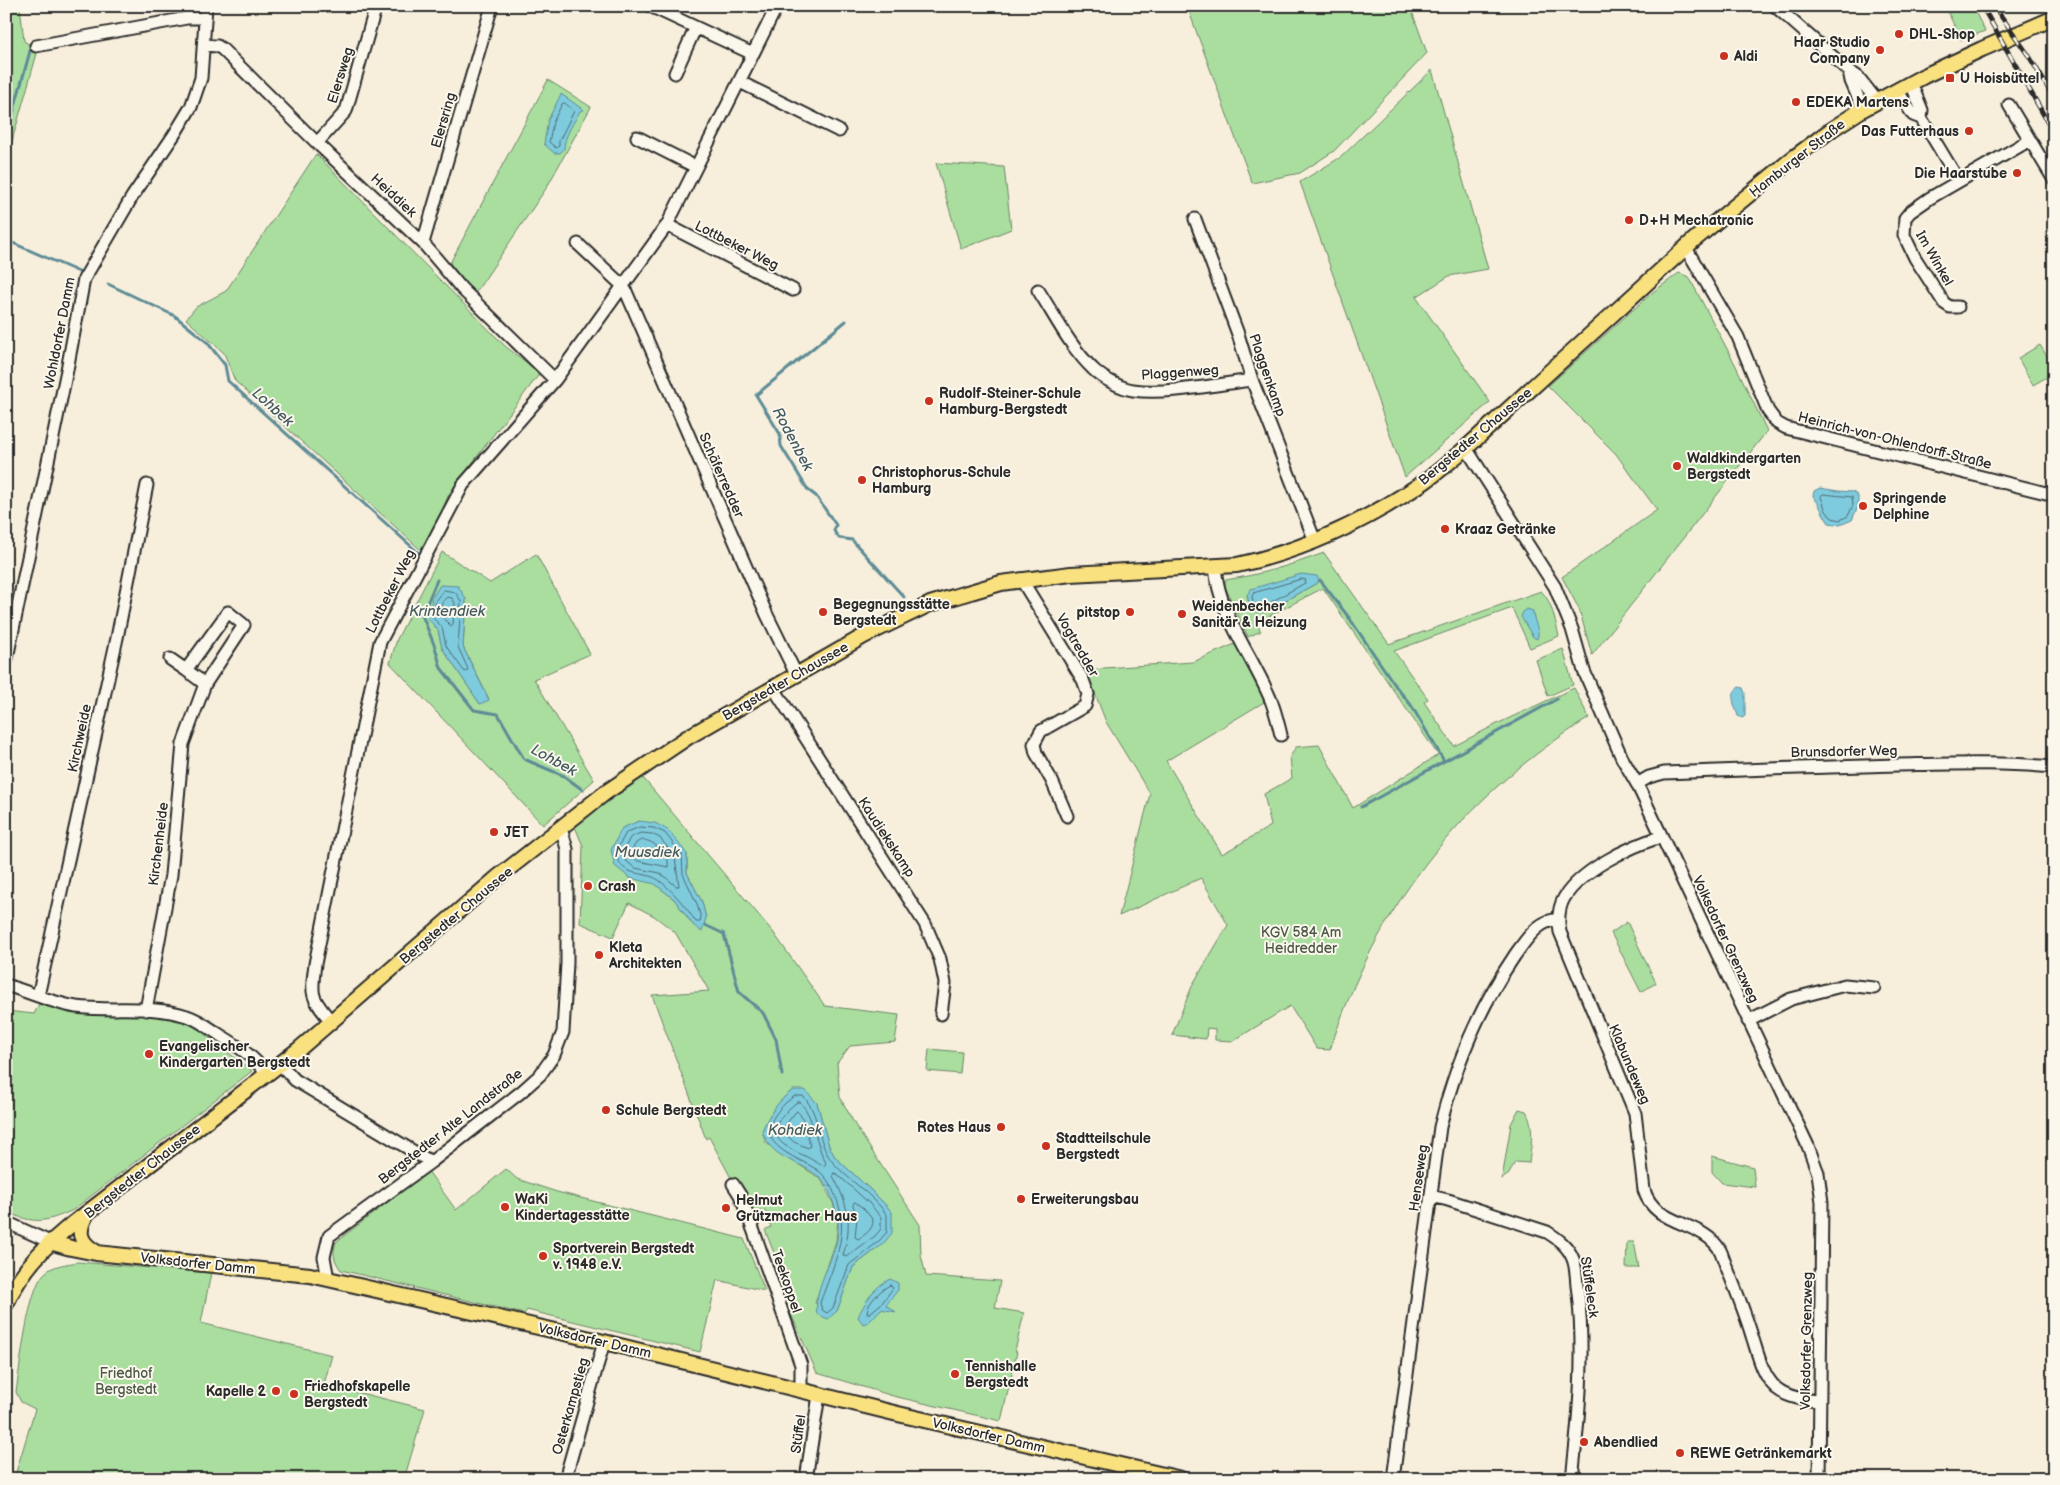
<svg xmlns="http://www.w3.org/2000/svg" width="2060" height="1485" font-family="'Balsamiq Sans',sans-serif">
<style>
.green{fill:#aade9f;stroke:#6a8465;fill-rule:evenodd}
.water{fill:#7fcbde;stroke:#5d8b96}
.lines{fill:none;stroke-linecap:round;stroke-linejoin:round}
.shore{stroke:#4d6b73;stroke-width:1}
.stream{stroke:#5d8b96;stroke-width:3}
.minor-casing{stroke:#2b2b2b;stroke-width:15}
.major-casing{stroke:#2b2b2b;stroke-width:18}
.minor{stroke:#fbf7ec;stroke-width:11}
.major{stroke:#fae180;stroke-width:14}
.rail-casing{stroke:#2b2b2b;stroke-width:5}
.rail{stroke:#fbf7ec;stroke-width:3;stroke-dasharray:9;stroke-linecap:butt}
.poi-dot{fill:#c8321e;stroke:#fbf7ec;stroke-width:2}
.labels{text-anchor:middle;stroke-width:4;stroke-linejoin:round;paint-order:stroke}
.poi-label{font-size:14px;font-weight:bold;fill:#2b2b2b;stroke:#fbf7ec;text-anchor:start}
.street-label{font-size:14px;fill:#2b2b2b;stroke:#fbf7ec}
.park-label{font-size:14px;fill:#4b5848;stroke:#fbf7ec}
.water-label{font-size:15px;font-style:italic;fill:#445b61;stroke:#fbf7ec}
</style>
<rect width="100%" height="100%" fill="#f7efdc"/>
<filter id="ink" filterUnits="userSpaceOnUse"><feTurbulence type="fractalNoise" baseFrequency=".02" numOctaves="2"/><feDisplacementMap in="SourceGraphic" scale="10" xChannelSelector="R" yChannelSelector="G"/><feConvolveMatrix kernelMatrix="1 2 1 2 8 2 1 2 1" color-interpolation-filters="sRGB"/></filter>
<g filter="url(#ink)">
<path class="green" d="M 6,6 L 20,6 L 24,41 L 38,50 L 6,162 Z
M 1187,6 L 1410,6 L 1427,53 L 1334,151 L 1300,173 L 1252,183 Z
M 1945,6 L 1972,6 L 1985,31 L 1961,40 Z
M 1432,70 L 1488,269 L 1449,276 L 1416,297 L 1490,402 L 1405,477 L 1300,182 L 1341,157 Z
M 548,80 L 591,107 L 547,187 L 474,295 L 450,263 Z
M 316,154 L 505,346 L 540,373 L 449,494 L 424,553 L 235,381 L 224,353 L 186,319 L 196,307 L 226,291 Z
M 936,163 L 1004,167 L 1011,229 L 961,249 Z
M 1679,273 L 1689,277 L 1735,364 L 1767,431 L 1592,655 L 1579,609 L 1562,577 L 1657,510 L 1616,454 L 1548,386 L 1653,292 Z
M 2040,345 L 2054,368 L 2054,373 L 2033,385 L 2018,358 Z
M 442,552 L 490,583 L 536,554 L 590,654 L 534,679 L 594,780 L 543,825 L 390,663 L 397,639 ZM 466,599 L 463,647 L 489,699 L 480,704 L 442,648 L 438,630 Z
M 1324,553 L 1389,644 L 1541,591 C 1552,601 1555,621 1559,636 L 1530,648 L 1512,608 L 1394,651 L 1428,699 L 1424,702 L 1454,746 L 1501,722 L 1574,688 L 1589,718 C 1460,798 1376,907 1330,1050 L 1317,1049 L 1290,1006 L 1233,1041 L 1215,1040 L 1215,1029 L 1207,1028 L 1206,1039 L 1172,1035 L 1193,984 L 1228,925 L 1201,878 L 1119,916 L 1150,794 L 1106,722 L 1087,673 L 1104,668 L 1193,662 L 1235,644 L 1263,697 L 1264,702 L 1166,761 L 1222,854 L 1271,826 L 1264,794 L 1292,778 L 1290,757 L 1296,747 L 1319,745 L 1353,808 L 1438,755 L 1323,588 L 1256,623 L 1261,631 L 1248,637 L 1225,587 L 1225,580 C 1260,575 1291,565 1324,553 ZM 1319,582 L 1264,612 L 1256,612 L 1250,608 L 1247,595 Z
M 1563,649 L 1573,685 L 1548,696 L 1536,660 Z
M 638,772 L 773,932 L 825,1006 L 899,1015 L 895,1042 L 850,1046 L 837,1063 L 840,1097 L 855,1125 L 920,1225 L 921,1255 L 926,1276 L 1000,1281 L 995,1308 L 1024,1313 L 1015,1351 L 1017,1352 L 1001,1421 L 893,1396 L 817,1373 L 790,1312 L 796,1309 L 765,1230 L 771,1227 L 765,1210 L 751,1215 L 709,1137 L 706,1139 L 652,995 L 709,991 L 675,932 L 654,916 L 629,903 L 613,937 L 580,923 L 583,846 L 573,822 ZM 687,854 L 687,873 L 702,902 L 706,918 L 693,925 L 674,899 L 655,884 ZM 793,1090 L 817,1103 L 829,1146 L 835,1157 L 877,1196 L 892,1212 L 883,1244 L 853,1267 L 837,1311 L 815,1303 L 836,1241 L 838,1219 L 833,1203 L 821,1179 L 766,1143 L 762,1131 C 769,1114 778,1101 793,1090 Z
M 1627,922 L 1656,983 L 1641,992 L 1611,933 Z
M 39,1004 L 74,1012 L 180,1015 L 252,1071 L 73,1210 C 45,1223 35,1224 6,1212 L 6,1011 L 34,1014 Z
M 929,1049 L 962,1052 L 960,1074 L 927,1071 Z
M 1519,1109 L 1526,1111 C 1535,1127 1531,1145 1529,1163 L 1515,1162 L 1509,1174 L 1502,1179 L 1511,1124 Z
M 1712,1156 L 1753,1167 L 1755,1187 L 1722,1183 L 1712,1172 Z
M 506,1169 L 517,1179 L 557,1192 L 744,1239 L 765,1291 L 717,1280 L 700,1352 L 527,1310 L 524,1314 L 341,1270 C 334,1261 332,1253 336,1242 L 428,1171 L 456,1210 Z
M 1627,1242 L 1634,1242 L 1639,1268 L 1626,1268 Z
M 78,1262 L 211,1273 L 201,1323 L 332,1355 L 324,1384 L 425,1409 L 404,1479 L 14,1479 L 35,1409 L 21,1402 L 16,1392 C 20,1368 28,1287 45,1273 C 53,1265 67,1264 78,1262 Z"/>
<path class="water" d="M 561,94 L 584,110 L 580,111 C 574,123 564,136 564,149 L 560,153 L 554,153 L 544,144 L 548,120 Z
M 1820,488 L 1838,491 L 1853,492 L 1858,496 L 1858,506 L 1852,520 L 1840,525 L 1829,523 C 1822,514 1820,504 1813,496 L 1814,491 Z
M 1301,574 L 1317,576 L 1319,582 L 1264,612 L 1256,612 L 1250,607 L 1247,595 L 1251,589 Z
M 440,585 L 458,586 L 466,599 L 463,647 L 489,700 L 480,704 L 442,648 L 438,630 L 428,619 L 432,598 Z
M 1527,609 L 1533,611 C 1533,621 1541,631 1537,639 L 1533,637 L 1521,617 L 1523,611 Z
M 1739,687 L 1743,688 L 1745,693 L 1745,716 L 1742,718 L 1738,716 C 1735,706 1728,695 1739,687 Z
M 639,821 L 655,823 L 668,830 L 687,854 L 687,873 L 702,902 L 706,918 L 702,932 L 693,925 L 674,899 L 655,884 L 630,878 L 615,866 L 611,850 L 622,828 Z
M 793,1090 L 805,1090 L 817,1103 L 829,1146 L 835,1157 L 877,1196 L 892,1212 L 892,1233 L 883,1244 L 853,1267 L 837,1311 L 828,1319 L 817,1314 C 812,1281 845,1250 837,1217 C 835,1205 829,1186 820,1178 C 800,1159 773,1162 762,1131 C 769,1114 778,1101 793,1090 Z
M 890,1279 L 898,1283 L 898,1290 L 886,1305 L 896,1312 L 881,1309 L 869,1322 L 863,1324 L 858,1317 C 865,1301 875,1286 890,1279 Z"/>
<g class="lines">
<path class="shore" d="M 565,103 L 574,111 L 559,141 L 559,146 L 556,148 L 549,142 L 553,122 L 562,104 Z
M 1823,494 L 1852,497 L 1853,505 L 1848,516 L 1840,520 L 1832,518 L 1826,511 L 1821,497 Z
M 1302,579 L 1306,580 L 1305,583 L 1262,607 L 1258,607 L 1253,602 L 1252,596 L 1254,593 Z
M 444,590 L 455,592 L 461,601 L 458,647 L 468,669 L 466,672 L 464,671 L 446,646 L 442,627 L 433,618 L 436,600 Z
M 447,597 L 452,598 L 455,603 L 453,624 L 451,626 L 440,615 L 442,603 Z
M 640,827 L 654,828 L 665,833 L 682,855 L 683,874 L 697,904 L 701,918 L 700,922 L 696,922 C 685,906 675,893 660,881 C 642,868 621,881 616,851 L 626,833 Z
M 641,833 L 652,834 L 660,838 L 675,857 L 679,886 L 676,886 L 660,873 L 635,868 L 625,860 L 623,851 L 630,838 Z
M 643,840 C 656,841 661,851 668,860 L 668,867 L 638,861 L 632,856 L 631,852 L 636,843 Z
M 795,1096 L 803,1096 C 821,1115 816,1140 831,1160 C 847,1180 872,1193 887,1215 L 887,1232 L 879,1241 L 849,1265 L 833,1308 L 827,1313 L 822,1310 L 820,1303 C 832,1268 852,1232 835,1195 C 828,1178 822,1171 805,1163 C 790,1155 773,1148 768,1131 C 772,1116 782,1104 795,1096 Z
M 797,1102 L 800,1102 C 815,1118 815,1144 826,1163 L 824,1166 C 818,1164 813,1160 807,1157 C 791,1149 765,1140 780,1119 C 786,1112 790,1107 797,1102 Z
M 797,1111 C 805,1117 807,1136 810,1146 L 808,1148 L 794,1142 L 783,1132 L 784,1127 Z
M 834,1173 L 837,1174 L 869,1203 L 881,1217 L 881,1229 L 875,1236 L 846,1257 L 843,1255 C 853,1224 848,1204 833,1176 Z
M 855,1202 L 864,1209 L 873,1220 C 873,1230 866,1234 858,1239 L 855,1237 L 857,1218 L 853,1205 Z
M 890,1285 L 893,1288 L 882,1303 L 870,1313 L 867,1313 C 867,1303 881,1289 890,1285 Z"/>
<path class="stream" d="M 6,139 L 30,51
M 6,240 L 79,272
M 108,284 L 175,316 L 207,342 L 225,365 L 228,381 L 422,556
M 846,321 L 756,395 L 780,434 L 781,446 L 808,490 L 816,496 L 836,525 L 834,531 L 839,538 L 852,540 L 904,597
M 437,580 L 422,615 L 435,647 L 441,668 L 474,710 L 498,714 L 524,759 L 564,776 L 583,790
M 1320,580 L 1350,619 L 1397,688 L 1411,705 L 1444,761
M 1361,807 L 1557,699
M 705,925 L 724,934 L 739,992 L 763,1013 L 776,1039 L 782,1075"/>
<g class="minor-casing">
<path id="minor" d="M 650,6 L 753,54
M 1775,6 L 1849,71 L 1858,77 L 1877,101
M 204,45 L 217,46 L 222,49 L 317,143 L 423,243 L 462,289 L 555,380
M 36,46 L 187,18 L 205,18
M 1849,71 L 1851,81 L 1863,109
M 675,73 L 695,29
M 740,82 L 839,131
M 1911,83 L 1922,110 L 1921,118
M 1897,90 L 1913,115 L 1921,118 L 1959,181
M 2009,105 L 2054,180
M 637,137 L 696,167
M 317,143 L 346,111 L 376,6
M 1195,219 L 1238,334 L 1252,380 L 1315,541
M 667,225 L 793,290
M 423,243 L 492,6
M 578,244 L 624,287 L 767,615 L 796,674
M 1686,248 L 1738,337 L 1768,411 L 1777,423 L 1786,428 L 2054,495
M 1038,290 C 1055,316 1070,347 1093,369 C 1102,378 1120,388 1133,390 C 1165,395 1219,384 1252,380
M 1958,307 L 1950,307 L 1944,303 L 1915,258 L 1904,235 L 1905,218 L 1910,212 L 1930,198 L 2030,140
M 1466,448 L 1555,587 L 1572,629 L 1584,671 L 1622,758 L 1637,784 L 1808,1146 L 1818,1173 L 1822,1202 L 1819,1479
M 1215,567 C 1219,615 1252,655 1270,698 C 1275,709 1278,723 1281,735
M 1021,579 L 1083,680 L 1088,694 L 1085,706 L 1041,731 L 1034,744 L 1036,753 L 1052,781 L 1067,816
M 228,612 L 244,625 L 205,684 L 186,670 Z
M 170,659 L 186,670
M 6,663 L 67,370 L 84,279 L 132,197 L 174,135 L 191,107 L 201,78 L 206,6
M 773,687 L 925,924 L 940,959 L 945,983 L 941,1014
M 1637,784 L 1649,777 L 1664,773 C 1742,770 1819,767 1897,765 C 1950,764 2002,762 2054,767
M 1660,837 C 1629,847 1582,869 1564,898 C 1558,909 1558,921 1560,932 L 1635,1113 L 1644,1190 C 1655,1227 1702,1220 1720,1250 C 1723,1256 1724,1262 1727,1268 C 1736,1290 1745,1313 1752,1336 C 1758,1354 1762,1375 1776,1388 C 1788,1398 1805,1400 1820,1401
M 6,985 C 29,992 52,1003 76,1007 C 112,1012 151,1004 187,1016 C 198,1019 209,1028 220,1035 C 238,1046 253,1056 267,1074
M 38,996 L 117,638 L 147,485
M 146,1010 L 171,875 L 183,744 L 205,684
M 331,1021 C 310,997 311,994 315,964 L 380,642 L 463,485 L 555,380 L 667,225 L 777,6
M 1748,1021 L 1791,999 L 1845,985 L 1874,988
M 280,1064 L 295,1080 L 431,1162
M 733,1184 L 740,1195 L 754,1232 L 801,1365 L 801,1390
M 1431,1196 L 1448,1200 L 1547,1232 C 1558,1239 1568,1246 1573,1259 C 1577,1269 1576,1282 1578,1293 C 1585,1355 1579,1417 1572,1479
M 6,1222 L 50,1242
M 328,1279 L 324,1257 L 329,1236 L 431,1162 L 521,1092 L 540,1075 L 554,1055 L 563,1032 L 567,963 L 567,849 L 561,828
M 565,1479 L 604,1342
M 806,1479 L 819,1395
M 1393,1479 L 1440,1127 C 1455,1065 1479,1008 1515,955 C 1523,944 1534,927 1547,922 C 1550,920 1555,920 1558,919"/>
</g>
<g class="major-casing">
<path id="major" d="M 86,1215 C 77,1232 79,1242 96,1252
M 50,1242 L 71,1248 L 96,1253 L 310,1275 L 328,1279 L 604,1342 L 898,1414 L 1181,1479
M 6,1304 C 20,1273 40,1250 66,1229 L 298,1050 L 498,877 L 605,793 L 688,737 L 864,636 L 930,604 L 1001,583 L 1071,574 L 1237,565 C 1303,551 1368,520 1424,482 C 1439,472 1452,459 1466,448 L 1694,240 L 1792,159 L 1832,129 L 1863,109 L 1924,76 L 1982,49 L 2054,18"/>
</g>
<use href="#minor" class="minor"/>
<use href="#major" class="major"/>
<g class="rail-casing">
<path id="rail" d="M 1982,6 L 2054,133
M 1994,6 L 2029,56 L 2054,98"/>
</g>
<use href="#rail" class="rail"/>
</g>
</g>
<g class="poi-dot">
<circle cx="1899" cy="34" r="5"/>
<circle cx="1880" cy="50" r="5"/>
<circle cx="1724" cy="56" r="5"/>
<rect x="1945" y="73" width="10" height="10" rx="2.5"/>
<circle cx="1796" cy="102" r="5"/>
<circle cx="1969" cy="131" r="5"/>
<circle cx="2017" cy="173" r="5"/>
<circle cx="1629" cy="220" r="5"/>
<circle cx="929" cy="401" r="5"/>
<circle cx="1677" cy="466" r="5"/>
<circle cx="862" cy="480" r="5"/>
<circle cx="1863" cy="506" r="5"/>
<circle cx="1445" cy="529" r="5"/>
<circle cx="823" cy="612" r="5"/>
<circle cx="1130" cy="612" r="5"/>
<circle cx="1182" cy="614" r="5"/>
<circle cx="494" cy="832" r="5"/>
<circle cx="588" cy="886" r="5"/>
<circle cx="599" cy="955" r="5"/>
<circle cx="149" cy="1054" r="5"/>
<circle cx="606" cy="1110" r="5"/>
<circle cx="1001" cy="1127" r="5"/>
<circle cx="1046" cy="1146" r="5"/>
<circle cx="1021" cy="1199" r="5"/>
<circle cx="505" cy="1207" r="5"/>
<circle cx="726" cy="1208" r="5"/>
<circle cx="543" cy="1256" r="5"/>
<circle cx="955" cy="1374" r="5"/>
<circle cx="276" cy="1391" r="5"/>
<circle cx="294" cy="1394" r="5"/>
<circle cx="1584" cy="1442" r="5"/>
<circle cx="1680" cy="1453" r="5"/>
</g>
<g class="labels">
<g class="poi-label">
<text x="1909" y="39">DHL-Shop</text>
<text x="1870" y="47" text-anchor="end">Haar Studio<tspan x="1870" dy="16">Company</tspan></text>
<text x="1734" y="61">Aldi</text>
<text x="1960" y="83">U Hoisbüttel</text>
<text x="1806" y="107">EDEKA Martens</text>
<text x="1959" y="136" text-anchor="end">Das Futterhaus</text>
<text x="2007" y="178" text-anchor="end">Die Haarstube</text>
<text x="1639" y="225">D+H Mechatronic</text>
<text x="939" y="398">Rudolf-Steiner-Schule<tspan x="939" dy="16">Hamburg-Bergstedt</tspan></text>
<text x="1687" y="463">Waldkindergarten<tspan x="1687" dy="16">Bergstedt</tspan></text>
<text x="872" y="477">Christophorus-Schule<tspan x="872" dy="16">Hamburg</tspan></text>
<text x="1873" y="503">Springende<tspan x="1873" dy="16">Delphine</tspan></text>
<text x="1455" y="534">Kraaz Getränke</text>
<text x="833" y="609">Begegnungsstätte<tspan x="833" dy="16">Bergstedt</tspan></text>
<text x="1192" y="611">Weidenbecher<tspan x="1192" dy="16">Sanitär &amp; Heizung</tspan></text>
<text x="1120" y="617" text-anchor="end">pitstop</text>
<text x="504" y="837">JET</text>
<text x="598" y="891">Crash</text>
<text x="609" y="952">Kleta<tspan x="609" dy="16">Architekten</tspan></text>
<text x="159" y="1051">Evangelischer<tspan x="159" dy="16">Kindergarten Bergstedt</tspan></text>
<text x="616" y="1115">Schule Bergstedt</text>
<text x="991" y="1132" text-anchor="end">Rotes Haus</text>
<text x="1056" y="1143">Stadtteilschule<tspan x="1056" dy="16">Bergstedt</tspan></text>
<text x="515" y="1204">WaKi<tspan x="515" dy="16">Kindertagesstätte</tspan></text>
<text x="1031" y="1204">Erweiterungsbau</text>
<text x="736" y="1205">Helmut<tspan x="736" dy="16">Grützmacher Haus</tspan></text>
<text x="553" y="1253">Sportverein Bergstedt<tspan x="553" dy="16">v. 1948 e.V.</tspan></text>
<text x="965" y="1371">Tennishalle<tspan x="965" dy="16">Bergstedt</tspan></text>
<text x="304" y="1391">Friedhofskapelle<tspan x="304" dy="16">Bergstedt</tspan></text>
<text x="266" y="1396" text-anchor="end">Kapelle 2</text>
<text x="1594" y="1447">Abendlied</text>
<text x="1690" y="1458">REWE Getränkemarkt</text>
</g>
<g class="street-label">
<text transform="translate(340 75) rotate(-73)" y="5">Elersweg</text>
<text transform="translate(443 120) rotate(-74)" y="5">Elersring</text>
<text transform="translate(1797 158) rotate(-38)" y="5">Hamburger Straße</text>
<text transform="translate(394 195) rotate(43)" y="5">Heiddiek</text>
<text transform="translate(737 245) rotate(27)" y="5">Lottbeker Weg</text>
<text transform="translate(1935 258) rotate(60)" y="5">Im Winkel</text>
<text transform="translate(59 333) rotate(-79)" y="5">Wohldorfer Damm</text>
<text transform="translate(1180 372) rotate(-4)" y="5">Plaggenweg</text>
<text transform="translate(1268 375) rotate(71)" y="5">Plaggenkamp</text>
<text transform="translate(1475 436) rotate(-40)" y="5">Bergstedter Chaussee</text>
<text transform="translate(1895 440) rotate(14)" y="5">Heinrich-von-Ohlendorff-Straße</text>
<text transform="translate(722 475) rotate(66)" y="5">Schäferredder</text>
<text transform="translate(390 591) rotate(-63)" y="5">Lottbeker Weg</text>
<text transform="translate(1078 645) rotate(60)" y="5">Vogtredder</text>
<text transform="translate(785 681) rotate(-30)" y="5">Bergstedter Chaussee</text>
<text transform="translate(79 738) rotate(-78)" y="5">Kirchweide</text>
<text transform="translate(1844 751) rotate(-1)" y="5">Brunsdorfer Weg</text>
<text transform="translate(887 837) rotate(57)" y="5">Kaudiekskamp</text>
<text transform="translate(158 844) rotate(-83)" y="5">Kirchenheide</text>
<text transform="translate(456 915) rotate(-40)" y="5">Bergstedter Chaussee</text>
<text transform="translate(1726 939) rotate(65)" y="5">Volksdorfer Grenzweg</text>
<text transform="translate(1630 1064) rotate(67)" y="5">Klabundeweg</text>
<text transform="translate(450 1126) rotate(-38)" y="5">Bergstedter Alte Landstraße</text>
<text transform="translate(142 1171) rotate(-38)" y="5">Bergstedter Chaussee</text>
<text transform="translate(1418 1178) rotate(-82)" y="5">Henseweg</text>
<text transform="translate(198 1263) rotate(6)" y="5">Volksdorfer Damm</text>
<text transform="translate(787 1281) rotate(71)" y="5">Teekoppel</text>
<text transform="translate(1590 1287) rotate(82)" y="5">Stüffeleck</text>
<text transform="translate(595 1340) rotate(13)" y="5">Volksdorfer Damm</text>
<text transform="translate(1806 1341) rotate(-89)" y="5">Volksdorfer Grenzweg</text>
<text transform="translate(570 1406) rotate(-74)" y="5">Osterkampstieg</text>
<text transform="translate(798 1434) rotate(-82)" y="5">Stüffel</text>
<text transform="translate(989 1435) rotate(13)" y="5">Volksdorfer Damm</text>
</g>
<g class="park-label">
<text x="1301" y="937">KGV 584 Am<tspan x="1301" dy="16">Heidredder</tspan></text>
<text x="126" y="1378">Friedhof<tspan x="126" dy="16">Bergstedt</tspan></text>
</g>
<g class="water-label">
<text transform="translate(273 407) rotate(42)" y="5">Lohbek</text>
<text transform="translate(793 439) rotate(62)" y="5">Rodenbek</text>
<text x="447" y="616">Krintendiek</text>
<text transform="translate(554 760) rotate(29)" y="5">Lohbek</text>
<text x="647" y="857">Muusdiek</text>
<text x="795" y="1135">Kohdiek</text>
</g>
</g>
<rect width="2060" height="1485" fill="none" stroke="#fbf7ec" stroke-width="25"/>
<rect x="12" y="12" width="2035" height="1460" fill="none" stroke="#2b2b2b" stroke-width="2" filter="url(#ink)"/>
</svg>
